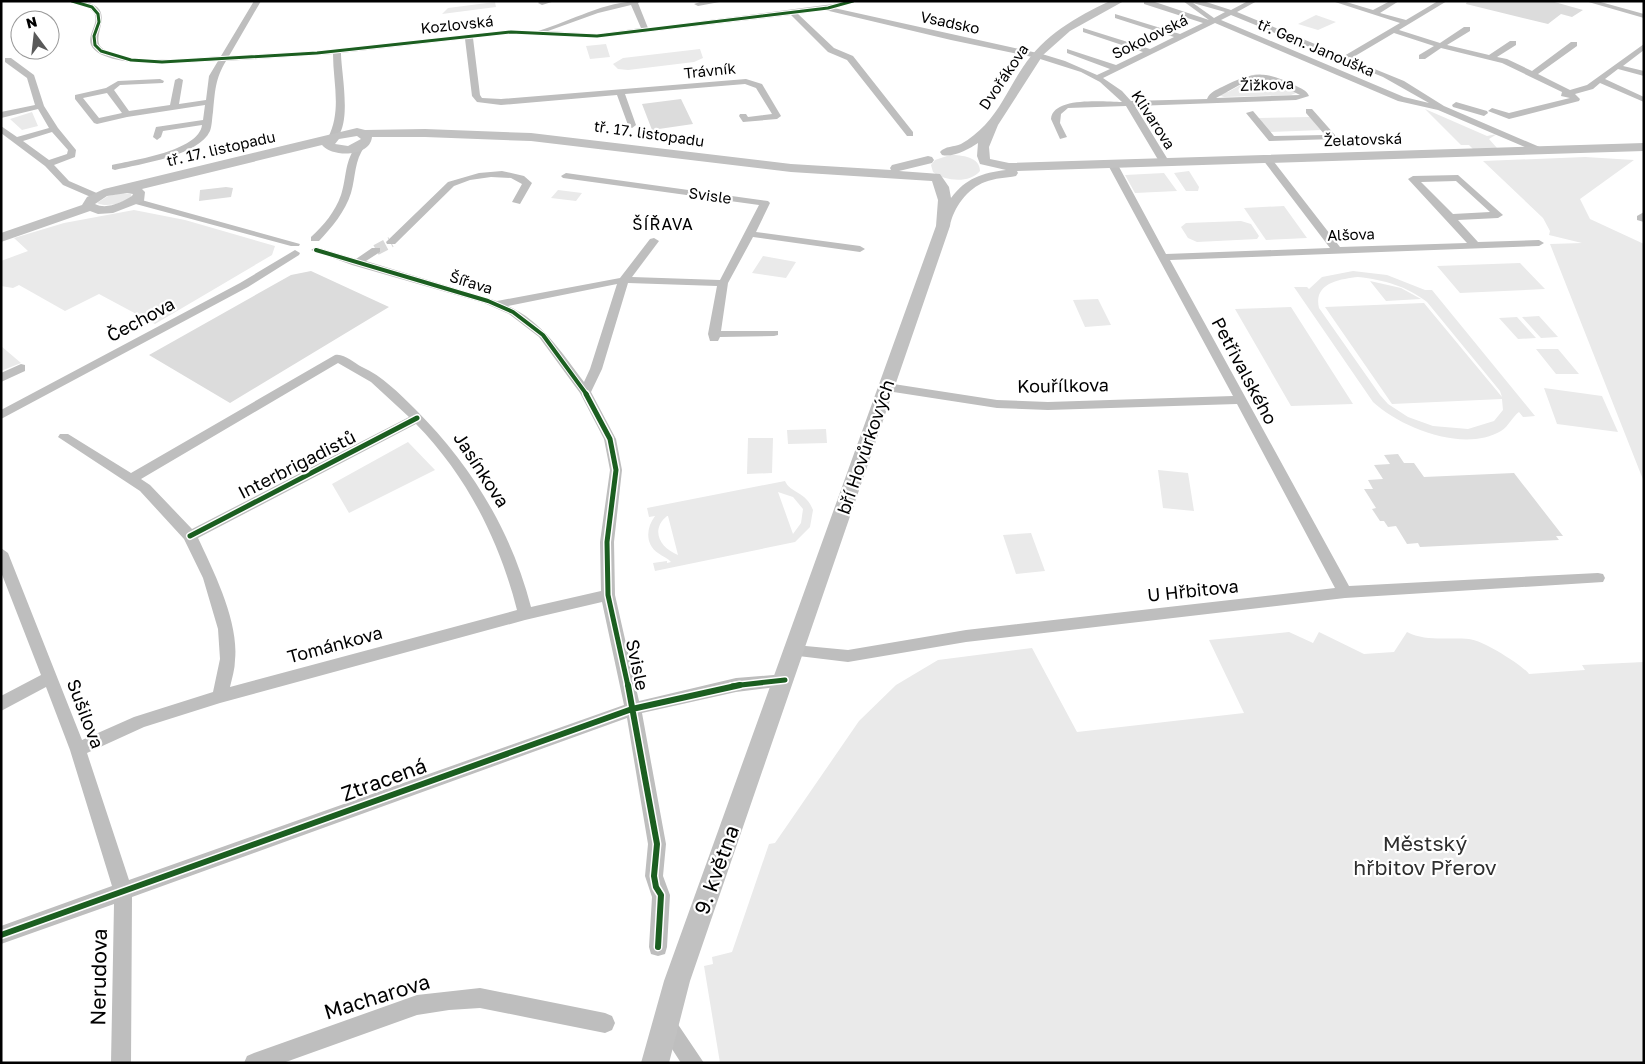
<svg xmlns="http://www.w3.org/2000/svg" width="1645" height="1064" font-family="'Golos Text',sans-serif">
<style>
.green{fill:#eaeaea;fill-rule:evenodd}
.building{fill:#dcdcdc}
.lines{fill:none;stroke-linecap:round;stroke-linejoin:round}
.street-tunnel{stroke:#d9d9d9;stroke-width:11;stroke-dasharray:11 5;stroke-linecap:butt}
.street{fill:#bebebe;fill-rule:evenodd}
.secondary{fill:#c1c1c1;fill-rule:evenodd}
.cycleway-far3-casing{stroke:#fff;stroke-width:5}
.cycleway-far2-casing{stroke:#fff;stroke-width:6}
.cycleway-far1-casing{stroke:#fff;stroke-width:8}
.cycleway-casing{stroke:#fff;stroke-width:9}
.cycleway-far3{stroke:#1b5e20;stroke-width:3}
.cycleway-far2{stroke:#1b5e20;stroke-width:4}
.cycleway-far1{stroke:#1b5e20;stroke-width:5}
.cycleway{stroke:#1b5e20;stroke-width:6}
.labels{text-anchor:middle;stroke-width:4.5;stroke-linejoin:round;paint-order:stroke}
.far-street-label{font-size:15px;fill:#000;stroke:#fff}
.far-neighbourhood-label{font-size:16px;letter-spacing:1px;fill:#000;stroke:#fff}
.street-label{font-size:18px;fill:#000;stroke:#fff}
.near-street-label{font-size:21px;fill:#000;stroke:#fff}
.near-park-label{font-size:21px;fill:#2f2f2f;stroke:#fff}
</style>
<rect width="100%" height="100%" fill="#fff"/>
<path class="green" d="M 495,2 L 496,7 L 442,14 L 448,8 Z
M 1316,15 L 1336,22 L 1318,30 L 1298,24 Z
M 606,44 L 610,57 L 590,59 L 586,46 Z
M 700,49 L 703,58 L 694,62 L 628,70 L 618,69 L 613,64 L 623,58 Z
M 1256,74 L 1260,74 L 1296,93 L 1291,95 L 1224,97 L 1215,94 L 1222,90 L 1228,92 L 1252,79 L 1247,77 Z
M 1425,109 L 1487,136 L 1497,134 L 1489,139 L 1497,148 L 1473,149 L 1469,145 L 1461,145 Z
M 32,112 L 38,126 L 22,130 L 10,119 Z
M 1310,117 L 1322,130 L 1268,132 L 1258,118 Z
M 950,155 C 962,155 980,157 980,171 C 969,184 945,181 933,172 L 931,165 L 935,160 Z
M 1585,157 L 1634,160 L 1580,199 L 1590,219 L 1644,244 L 1644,482 L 1550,244 L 1582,243 L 1549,235 L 1550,231 L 1543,218 L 1483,161 Z
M 1189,171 L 1199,187 L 1198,191 L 1186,191 L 1174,173 Z
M 1164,173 L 1177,191 L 1135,193 L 1125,175 Z
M 558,190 L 582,193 L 576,201 L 551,198 Z
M 122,193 L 131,194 L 132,197 C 122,203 107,208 97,203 L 108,196 Z
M 1284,206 L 1307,238 L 1266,240 L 1244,208 Z
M 134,210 L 185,220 L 275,246 L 272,255 L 155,324 L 99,294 L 65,311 L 19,285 L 13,288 L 1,286 L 1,261 L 28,251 L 14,238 L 64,223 Z
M 1241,221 L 1251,224 L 1259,236 L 1257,239 L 1197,242 L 1188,238 L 1181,227 L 1186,223 Z
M 763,256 L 796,262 L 786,278 L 752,273 Z
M 1520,263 L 1545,289 L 1460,293 L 1437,266 Z
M 1353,271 L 1387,275 L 1425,290 L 1432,290 L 1535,416 L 1523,417 L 1519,412 C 1512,417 1509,426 1501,431 C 1464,453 1401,428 1373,402 L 1294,287 L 1307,287 L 1309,289 L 1322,277 ZM 1358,277 C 1385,280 1406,286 1427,302 L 1500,391 L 1502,397 L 1424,303 L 1325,307 L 1392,404 L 1502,399 L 1503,410 L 1494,421 L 1468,429 L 1433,426 L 1408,417 L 1388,404 L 1380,395 L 1319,308 C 1313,283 1340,279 1358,277 Z
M 1370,281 L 1401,288 L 1421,299 L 1386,301 Z
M 1098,299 L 1111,325 L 1085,327 L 1073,300 Z
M 1291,307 L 1353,404 L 1291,406 L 1235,309 Z
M 1539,316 L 1558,337 L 1541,338 L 1522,317 Z
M 1517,317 L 1536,338 L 1518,339 L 1499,318 Z
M 1,346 L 21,363 L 1,371 Z
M 1536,349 L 1558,349 L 1579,374 L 1556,374 Z
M 1544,388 L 1602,396 L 1618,432 L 1557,424 Z
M 826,429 L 827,443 L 788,444 L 787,430 Z
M 748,438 L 773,438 L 772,473 L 747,474 Z
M 408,442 L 435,470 L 349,513 L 332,484 Z
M 1158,470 L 1188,473 L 1194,511 L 1163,508 Z
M 785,481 C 790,493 806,491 813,510 L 810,527 L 795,542 L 655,571 L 653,563 L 667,561 L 667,563 L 671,562 C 668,558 663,557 658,553 C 645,544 646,528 655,516 L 649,517 L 647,508 ZM 778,492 L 793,497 L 803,509 L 801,523 L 793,534 ZM 667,516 L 668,516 L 678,555 C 660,548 650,530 667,516 Z
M 1031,533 L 1045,571 L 1016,574 L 1003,535 Z
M 1289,632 L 1313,643 L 1319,632 L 1364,654 L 1394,652 L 1407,632 C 1426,642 1448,637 1469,639 C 1482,640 1521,664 1529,674 L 1585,670 L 1582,665 L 1644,662 L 1644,1063 L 720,1063 L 704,966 L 713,964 L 712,957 L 732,952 L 769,844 L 775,843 L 859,721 L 896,685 L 938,660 L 1032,648 L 1077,732 L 1244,713 L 1209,640 Z"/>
<path class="building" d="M 1467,1 L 1551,1 L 1583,10 L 1572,17 L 1561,14 L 1548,24 L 1466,4 Z
M 681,99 L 693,124 L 652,130 L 642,104 Z
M 226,187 L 233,188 L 231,197 L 199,201 L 200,190 Z
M 311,271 L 389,307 L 230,403 L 149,355 L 291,275 Z
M 1398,454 L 1404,463 L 1414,463 L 1424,477 L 1514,473 L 1563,536 L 1556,536 L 1559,540 L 1420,547 L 1418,543 L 1407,544 L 1396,526 L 1388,527 L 1384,521 L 1380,521 L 1372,509 L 1376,508 L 1364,489 L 1373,489 L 1368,480 L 1383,479 L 1374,465 L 1390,464 L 1384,455 Z"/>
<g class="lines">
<path class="street-tunnel" d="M 376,250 L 391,242"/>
<path class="street" d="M 69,1 C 127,1 87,36 102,48 C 125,66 192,58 221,56 L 254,1 L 261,1 L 229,56 L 317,51 L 511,30 C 519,30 531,33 538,31 C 572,21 604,1 641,1 L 638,3 L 648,28 L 856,1 L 834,8 L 1042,54 L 1065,61 L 1097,75 L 1110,69 L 1067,53 L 1067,49 L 1116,65 L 1143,52 L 1083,32 L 1083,28 L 1150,49 L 1174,37 L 1115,18 L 1115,14 L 1180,34 L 1203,23 L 1144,4 L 1144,1 L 1152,1 L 1209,20 L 1183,1 L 1203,1 L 1231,10 L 1248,1 L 1257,1 L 1237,12 L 1344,56 L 1400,23 L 1332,1 L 1343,1 L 1373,10 L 1390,1 L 1399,1 L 1380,13 L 1406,20 L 1438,1 L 1447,1 L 1399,30 L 1440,43 L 1464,27 L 1470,27 L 1470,31 L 1447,45 L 1489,55 L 1510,41 L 1516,41 L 1516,45 L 1497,57 L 1507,59 L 1532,71 L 1571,42 L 1577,42 L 1577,46 L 1538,74 L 1570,90 L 1587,85 L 1644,44 L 1644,50 L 1623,66 L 1644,71 L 1644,76 L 1618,69 L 1605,79 L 1644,97 L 1644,102 L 1600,83 L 1593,89 L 1575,94 L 1580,99 L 1579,101 L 1509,119 L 1488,111 L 1492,108 L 1509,113 L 1570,98 L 1561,96 L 1562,92 L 1502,63 L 1441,48 L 1425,59 L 1419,59 L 1419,55 L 1434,46 L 1394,33 L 1350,59 L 1404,81 L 1444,106 L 1542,148 L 1543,150 L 1539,153 L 1438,110 L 1398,101 L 1215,23 L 1103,78 L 1122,91 L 1131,101 L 1207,99 C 1210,92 1216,90 1222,87 C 1251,72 1265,70 1294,85 C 1300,88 1307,90 1309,96 L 1296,100 L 1135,106 L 1170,163 L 1165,166 L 1160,163 L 1126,106 L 1068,108 L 1061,114 L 1060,123 L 1067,137 L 1060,139 L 1051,119 C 1053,96 1105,102 1122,102 L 1100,82 L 1081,72 L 1037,58 L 951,40 L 825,10 L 798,14 L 834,48 L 853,56 L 913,132 L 913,136 L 907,136 L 847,60 L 828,52 L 791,15 L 597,38 L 511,34 L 473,38 L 480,95 L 482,98 L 501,99 L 746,79 L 762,84 L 781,116 L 777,119 L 743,122 L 739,116 L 740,114 L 746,114 L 748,117 L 772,114 L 756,88 L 745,84 L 625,94 L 636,125 L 632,128 L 628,125 L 617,95 L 501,105 L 477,102 L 472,96 L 465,39 L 341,53 C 341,72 354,132 332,141 L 328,138 C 342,110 333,83 333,54 L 226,61 C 215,79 215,92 213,112 C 212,118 212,126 210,131 C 199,156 139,164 115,170 L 112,169 L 112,165 C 133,160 199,151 202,125 L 163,131 L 161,137 L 157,140 L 153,137 L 156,127 L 203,120 L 205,105 L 127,117 L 97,124 L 94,123 L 75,99 L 75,95 L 106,88 L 118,81 L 160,79 L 164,81 L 163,83 L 120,85 L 114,90 L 129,111 L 170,105 L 175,80 L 179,78 L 183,80 L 179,104 L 206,100 L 209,76 L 218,61 C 195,62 103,71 91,45 C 87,35 98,25 95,15 C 91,5 76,6 69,1 ZM 1193,3 L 1225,12 L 1214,18 ZM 631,5 L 641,28 L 597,34 L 548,31 L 598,13 ZM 1231,15 L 1383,77 L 1429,103 L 1404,97 L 1221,20 ZM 1258,78 L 1274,82 L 1300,95 L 1216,98 L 1243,83 ZM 107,93 L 122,113 L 99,118 L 83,98 Z
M 540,1 L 555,1 L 542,5 L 538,3 Z
M 703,1 L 725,1 L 698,6 L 694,4 Z
M 1585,1 L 1597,1 L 1644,14 L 1644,18 Z
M 5,58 L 11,58 L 34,75 L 44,106 L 58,128 L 76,150 L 75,157 L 54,165 L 69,181 L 99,194 L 99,198 L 93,198 L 63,185 L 45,166 L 1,133 L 1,126 L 17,137 L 49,128 L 38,109 L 1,118 L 1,112 L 35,105 L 27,78 L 5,62 ZM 52,132 L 68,150 L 67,154 L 49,160 L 23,141 Z
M 1456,102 L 1487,111 L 1488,113 L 1484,116 L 1453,107 L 1452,105 Z
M 1306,109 L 1312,109 L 1335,135 L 1335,139 L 1269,141 L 1246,113 L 1253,111 L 1274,136 L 1325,135 L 1306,113 Z
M 358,144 L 365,146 C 354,161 356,176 351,193 C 345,212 332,227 319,241 L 311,241 L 311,237 C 324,225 335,212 341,195 C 347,177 344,160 358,144 Z
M 1268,157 L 1271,158 L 1340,247 L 1467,243 L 1408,179 L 1413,176 L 1458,175 L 1503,215 L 1498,218 L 1458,220 L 1478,242 L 1539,240 L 1544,243 L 1539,246 L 1170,260 L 1349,586 L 1598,573 L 1603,574 L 1605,578 L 1603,582 L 1345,598 L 966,642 L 848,662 L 790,655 L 787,651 L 790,647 L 795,645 L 848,650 L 966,630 L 1335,588 L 1237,404 L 1048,410 L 997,408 L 887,391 L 881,387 L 887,383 L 997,400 L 1048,402 L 1233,396 L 1108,165 L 1113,162 L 1118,165 L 1166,254 L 1330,248 L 1263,160 ZM 1456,181 L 1490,212 L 1453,214 L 1421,182 Z
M 502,171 L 524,176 L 532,183 L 520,204 L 512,202 L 522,184 L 511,178 L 491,177 L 470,180 L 454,186 L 395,244 L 387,244 L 386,242 L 448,182 L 479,173 Z
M 566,173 L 768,201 L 770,203 L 756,232 L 860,246 L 865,249 L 860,252 L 753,237 L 728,283 L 721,331 L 778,331 L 778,335 L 774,336 L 720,337 L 718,341 L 710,341 L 708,334 L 717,286 L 628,283 L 602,369 L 591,392 L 616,439 L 622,470 L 614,542 L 615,595 L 639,701 L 736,678 L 785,674 L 791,675 L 793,680 L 791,685 L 785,686 L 736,692 L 642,713 L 666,844 L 663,876 L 670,895 L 667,947 L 665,954 L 658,956 L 651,954 L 649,947 L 652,897 L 645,876 L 648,844 L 627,718 L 132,897 L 131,1063 L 111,1063 L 114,904 L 1,944 L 1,926 L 112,886 L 70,750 L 46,687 L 1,711 L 1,696 L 41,675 L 1,572 L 1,548 L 8,553 L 82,740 L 134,717 L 213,692 L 220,659 L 218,629 L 203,578 L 184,539 L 140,491 L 58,437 L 60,434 L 68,434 L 131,473 L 335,355 C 344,353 354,363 362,367 C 382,376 399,393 415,409 C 471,465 511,530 531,607 L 601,591 L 600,542 L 610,470 L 604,439 L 580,393 L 539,337 L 509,314 L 484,303 L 352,265 L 311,250 L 316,247 L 356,259 L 372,248 L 380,248 L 380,252 L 366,261 L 497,301 L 620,278 L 650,239 L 654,238 L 659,241 L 632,277 L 720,280 L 759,205 L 563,178 L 561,176 ZM 617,284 L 590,369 L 584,382 C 562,353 542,321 508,306 ZM 338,363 L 371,382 L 409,417 L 192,529 L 150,485 L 141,479 ZM 416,424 C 467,476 499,540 517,610 L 230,687 C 232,678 235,669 235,660 C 239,622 214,572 198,538 ZM 602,602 L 624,705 L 129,880 L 87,753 L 144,727 L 220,703 L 525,620 Z
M 132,199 L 138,199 L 300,244 L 299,246 L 291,246 L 132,203 Z
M 1644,212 L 1644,222 L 1637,220 L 1637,216 Z
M 295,250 L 300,253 L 299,255 L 248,287 L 1,419 L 1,410 L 240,283 Z
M 21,364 L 25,365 L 25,371 L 1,382 L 1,373 Z
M 480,988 L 605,1013 L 612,1016 L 615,1023 L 612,1030 L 605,1033 L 480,1008 L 449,1010 L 417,1015 L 283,1063 L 244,1063 L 247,1056 L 254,1053 L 417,995 Z
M 666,1014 L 673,1017 L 704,1063 L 681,1063 L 656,1024 L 659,1017 Z"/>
<path class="secondary" d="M 1110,1 L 1124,1 L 1070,31 L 1043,55 L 998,125 L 989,147 L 990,159 L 1009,163 L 1644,143 L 1644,151 L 1017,171 L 1018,173 L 1016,176 C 1006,178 995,178 985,182 C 968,188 953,208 950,226 L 690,981 L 669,1063 L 641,1063 L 664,981 L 936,226 L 938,200 L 932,181 L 791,172 L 531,141 L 425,137 L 372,137 C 370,157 333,158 322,145 L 142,189 L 145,192 L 144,201 L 113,213 L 98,214 L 90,211 L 1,242 L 1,233 L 82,205 L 87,197 L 104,189 L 357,128 L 365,130 L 425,129 L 531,133 L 791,164 L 891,170 L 890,168 L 892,165 L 928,156 L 932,157 L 934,160 L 932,163 L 899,171 L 940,174 L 949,187 L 951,198 C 966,178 982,173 1006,170 L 980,164 L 977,156 L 978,143 C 969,149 953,158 942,155 L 940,152 C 945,146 954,147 961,144 C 970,139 978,132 985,125 C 1001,108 1010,86 1023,67 C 1044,35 1076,17 1110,1 ZM 357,136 L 361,139 L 348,146 L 335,144 L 339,139 ZM 127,193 L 133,194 L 132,196 C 122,202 107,210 95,204 L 107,196 Z"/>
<g class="cycleway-far3-casing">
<path id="cycleway-far3" d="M 72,1 L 92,7 L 98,14 L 99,22 L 94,36 L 95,45 L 101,51 L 131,60 L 162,62 L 317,53 L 511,32 L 597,36 L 828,8 L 853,1"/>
</g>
<g class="cycleway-far2-casing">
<path id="cycleway-far2" d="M 316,250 L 488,301 L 513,312 L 543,335 L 587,395"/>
</g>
<g class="cycleway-far1-casing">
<path id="cycleway-far1" d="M 586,394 L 610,439 L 616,470 L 607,542 L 608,595 L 628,686
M 190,536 L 417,418
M 732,686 L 785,680"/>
</g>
<g class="cycleway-casing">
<path id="cycleway" d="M 628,685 L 657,844 L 654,876 L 656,887 L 661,895 L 658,947
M 1,935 L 632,709 L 740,685"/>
</g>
<use href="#cycleway-far3" class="cycleway-far3"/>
<use href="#cycleway-far2" class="cycleway-far2"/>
<use href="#cycleway-far1" class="cycleway-far1"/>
<use href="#cycleway" class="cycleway"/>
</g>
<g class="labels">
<g class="far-street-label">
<text transform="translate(950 23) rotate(12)" y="5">Vsadsko</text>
<text transform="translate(457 25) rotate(-6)" y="5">Kozlovská</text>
<text transform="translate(1150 37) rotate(-26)" y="5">Sokolovská</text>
<text transform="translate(1316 48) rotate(23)" y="5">tř. Gen. Janouška</text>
<text transform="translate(710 71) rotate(-6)" y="5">Trávník</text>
<text transform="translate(1004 77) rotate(-56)" y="5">Dvořákova</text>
<text transform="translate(1267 85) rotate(-2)" y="5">Žižkova</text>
<text transform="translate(1153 120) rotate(57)" y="5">Klivarova</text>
<text transform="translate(649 134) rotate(8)" y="5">tř. 17. listopadu</text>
<text transform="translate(1363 140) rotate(-2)" y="5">Želatovská</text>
<text transform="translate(221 149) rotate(-13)" y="5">tř. 17. listopadu</text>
<text transform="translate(710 196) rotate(8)" y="5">Svisle</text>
<text transform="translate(1351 235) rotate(-2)" y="5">Alšova</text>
<text transform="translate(471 283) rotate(17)" y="5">Šířava</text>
</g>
<g class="far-neighbourhood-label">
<text x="663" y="230">ŠÍŘAVA</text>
</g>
<g class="street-label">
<text transform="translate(141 320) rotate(-28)" y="6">Čechova</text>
<text transform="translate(1244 371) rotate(62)" y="6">Petřivalského</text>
<text transform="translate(1063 386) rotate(-1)" y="6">Kouřílkova</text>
<text transform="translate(866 447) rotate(-71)" y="6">bří Hovůrkových</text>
<text transform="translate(297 465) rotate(-27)" y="6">Interbrigadistů</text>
<text transform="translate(481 470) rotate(57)" y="6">Jasínkova</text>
<text transform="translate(1193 591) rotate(-6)" y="6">U Hřbitova</text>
<text transform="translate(335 645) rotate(-15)" y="6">Tománkova</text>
<text transform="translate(637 665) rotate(78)" y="6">Svisle</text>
<text transform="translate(85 714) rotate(69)" y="6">Sušilova</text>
</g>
<g class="near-street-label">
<text transform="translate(384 780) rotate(-20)" y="7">Ztracená</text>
<text transform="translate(717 870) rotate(-70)" y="7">9. května</text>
<text transform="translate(99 977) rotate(-89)" y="7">Nerudova</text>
<text transform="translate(377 997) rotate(-17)" y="7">Macharova</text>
</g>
<g class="near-park-label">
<text x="1425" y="851">Městský<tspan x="1425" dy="24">hřbitov Přerov</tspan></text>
</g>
</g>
<rect width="1645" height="1064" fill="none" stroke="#000000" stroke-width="5"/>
<g transform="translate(35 35) rotate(345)"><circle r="24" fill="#ffffff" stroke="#999999"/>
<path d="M0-4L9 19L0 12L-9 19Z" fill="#595959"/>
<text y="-8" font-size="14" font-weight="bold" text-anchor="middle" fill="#000000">N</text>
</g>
</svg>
